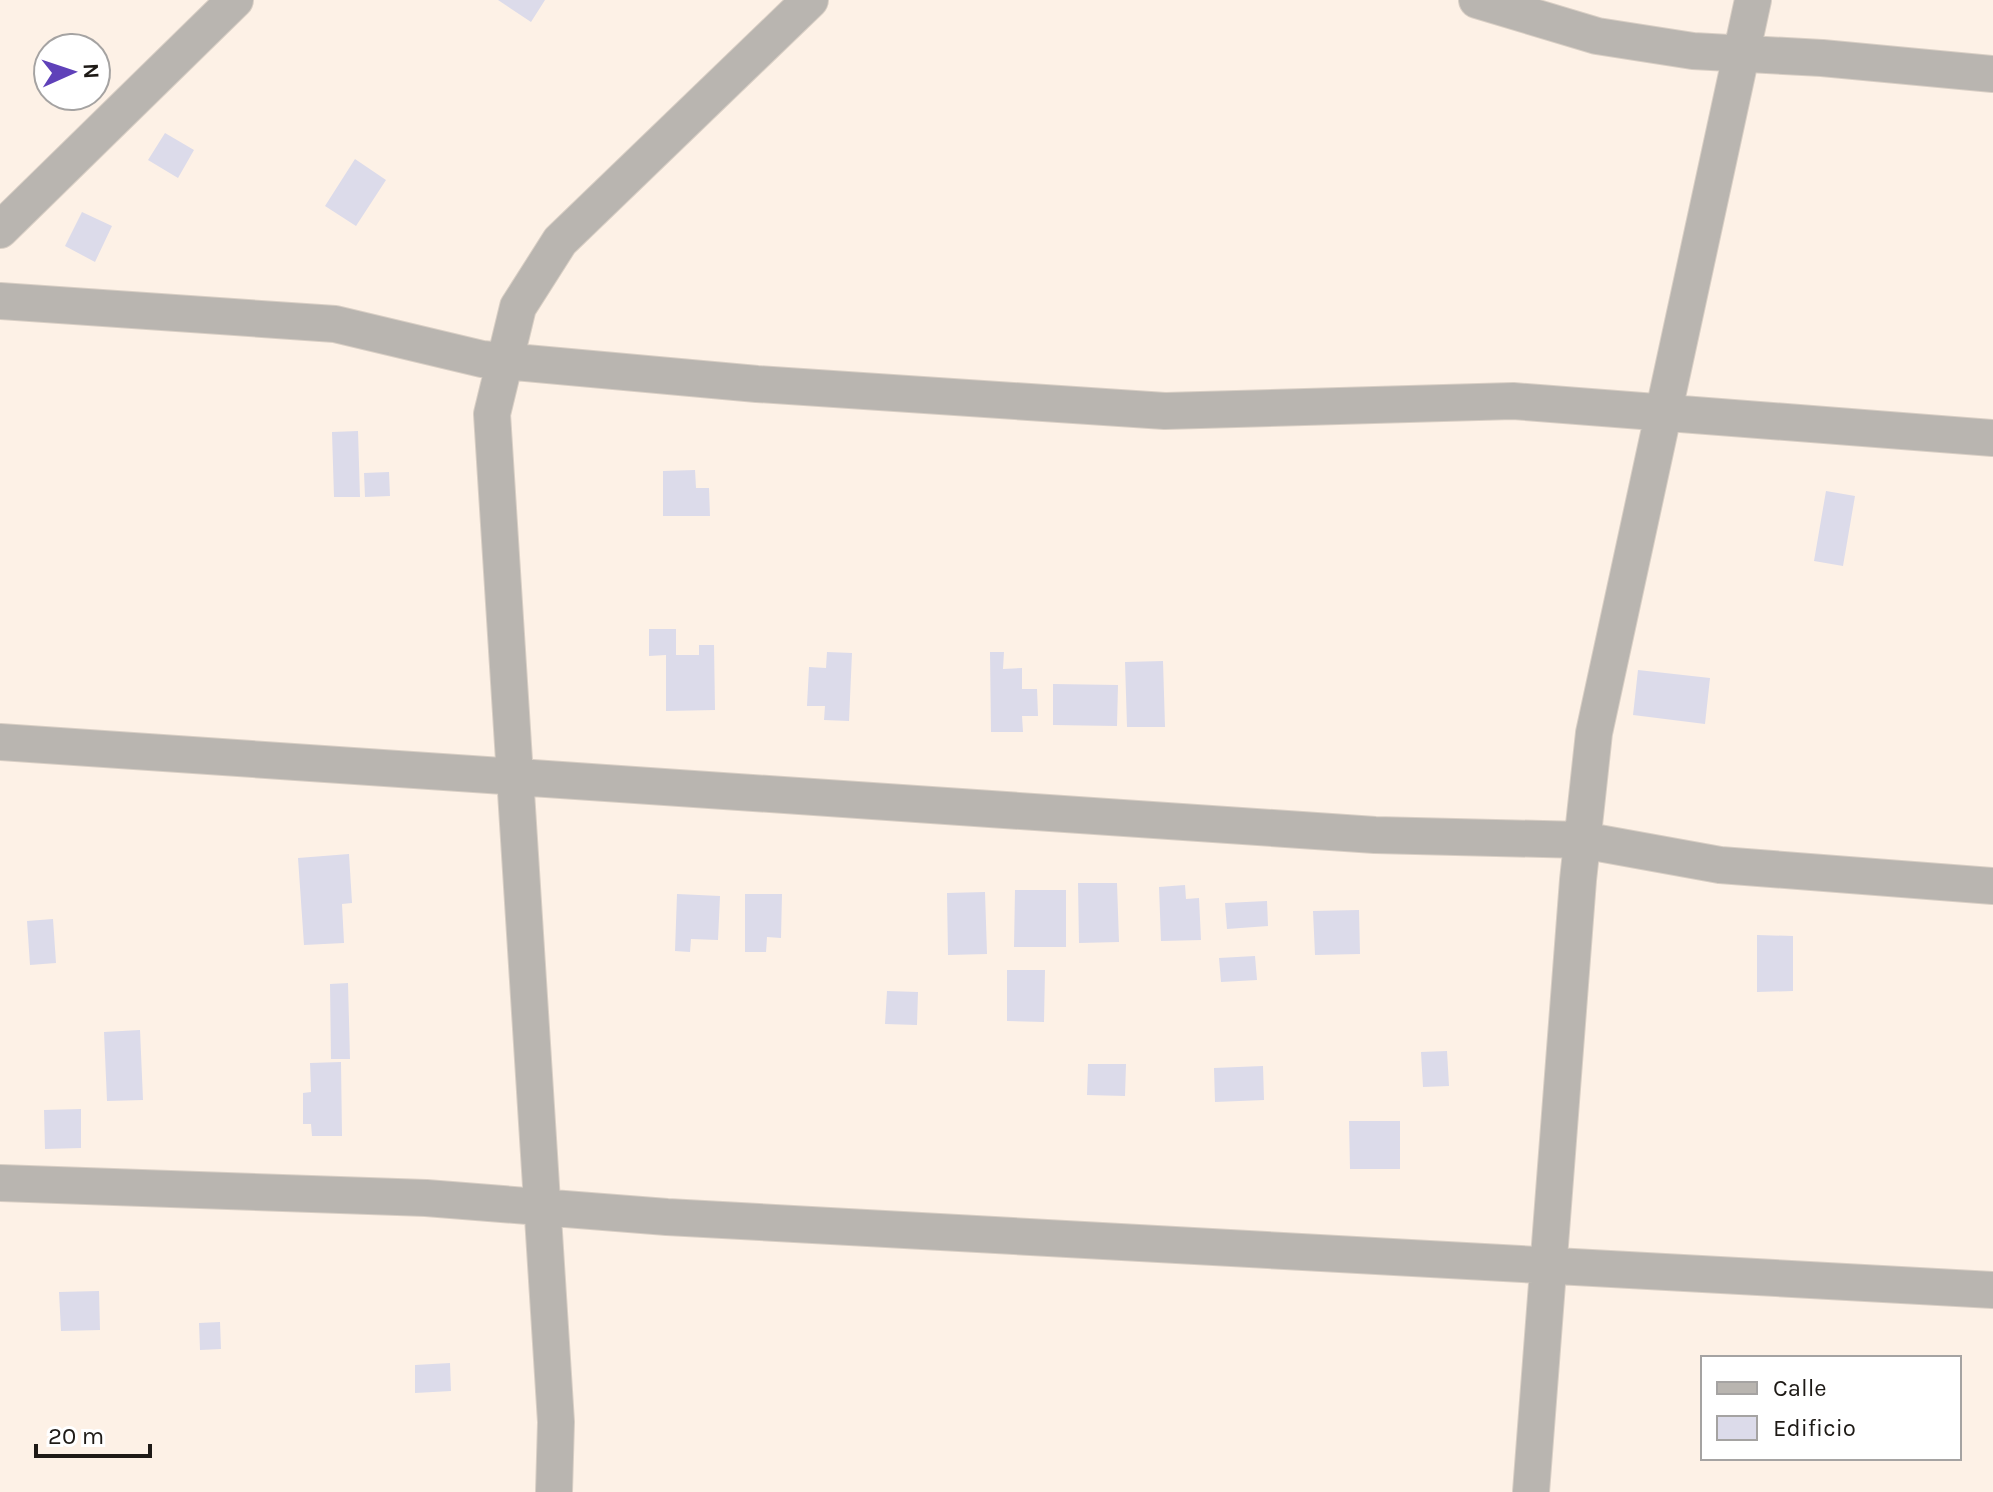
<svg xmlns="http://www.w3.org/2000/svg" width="1993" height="1492" font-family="Karla,sans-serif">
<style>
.building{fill:#dcdbea}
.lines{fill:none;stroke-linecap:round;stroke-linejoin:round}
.street-casing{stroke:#d9cfc5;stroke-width:38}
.street{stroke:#b9b5b0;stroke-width:36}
</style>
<rect width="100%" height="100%" fill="#fdf1e6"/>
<path class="building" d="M 498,0 L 545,0 L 531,22 Z
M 165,133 L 194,150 L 178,178 L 148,160 Z
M 355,159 L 386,180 L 356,226 L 325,206 Z
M 82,212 L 112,226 L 95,262 L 65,246 Z
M 358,431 L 360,497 L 334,497 L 332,432 Z
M 695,470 L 696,488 L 709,488 L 710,516 L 663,516 L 663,471 Z
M 389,472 L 390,496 L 365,497 L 364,473 Z
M 1826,491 L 1855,496 L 1843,566 L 1814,561 Z
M 649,629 L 676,629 L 676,655 L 699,655 L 699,645 L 714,645 L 715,710 L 666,711 L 666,655 L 649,656 Z
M 827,652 L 852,653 L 849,721 L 824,720 L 825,706 L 807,706 L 809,667 L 826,668 Z
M 990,652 L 1004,652 L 1003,669 L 1022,668 L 1022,689 L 1037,689 L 1038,716 L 1022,716 L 1023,732 L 991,732 Z
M 1163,661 L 1165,727 L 1127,727 L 1125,662 Z
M 1638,670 L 1710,678 L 1705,724 L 1633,715 Z
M 1053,684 L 1118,685 L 1117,726 L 1053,725 Z
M 349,854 L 352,903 L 342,904 L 344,943 L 304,945 L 298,858 Z
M 1078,883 L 1117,883 L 1119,942 L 1079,943 Z
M 1185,885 L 1186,899 L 1199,898 L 1201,940 L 1161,941 L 1159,887 Z
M 1015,890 L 1066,890 L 1066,947 L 1014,947 Z
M 985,892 L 987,954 L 948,955 L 947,893 Z
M 677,894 L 720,896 L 718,940 L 691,939 L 690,952 L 675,951 Z
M 745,894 L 782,894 L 781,938 L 767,937 L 766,952 L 745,952 Z
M 1267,901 L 1268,926 L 1227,929 L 1225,903 Z
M 1359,910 L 1360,954 L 1315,955 L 1313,911 Z
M 53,919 L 56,963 L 30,965 L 27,921 Z
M 1757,935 L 1793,936 L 1793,991 L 1757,992 Z
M 1255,956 L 1257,980 L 1221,982 L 1219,958 Z
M 1007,970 L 1045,970 L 1044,1022 L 1007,1021 Z
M 348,983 L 350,1059 L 331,1059 L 330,984 Z
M 887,991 L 918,992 L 917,1025 L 885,1024 Z
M 140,1030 L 143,1100 L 107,1101 L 104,1032 Z
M 1447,1051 L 1449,1086 L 1423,1087 L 1421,1052 Z
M 341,1062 L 342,1136 L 312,1136 L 311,1124 L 303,1124 L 303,1093 L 311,1092 L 310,1063 Z
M 1088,1064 L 1126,1064 L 1125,1096 L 1087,1095 Z
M 1263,1066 L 1264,1100 L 1215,1102 L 1214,1068 Z
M 81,1109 L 81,1148 L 45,1149 L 44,1110 Z
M 1349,1121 L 1400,1121 L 1400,1169 L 1350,1169 Z
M 99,1291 L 100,1330 L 61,1331 L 59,1292 Z
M 220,1322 L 221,1349 L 200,1350 L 199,1323 Z
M 450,1363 L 451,1391 L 415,1393 L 415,1365 Z"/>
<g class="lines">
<g class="street-casing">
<path id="street" d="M 1477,0 L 1597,36 L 1693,51 L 1822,58 L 1993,74
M 0,230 L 235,0
M 0,301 L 335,324 L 482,359 L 757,384 L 1165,411 L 1513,401 L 1993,438
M 0,742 L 1375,835 L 1582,840 L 1720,865 L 1993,886
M 0,1183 L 426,1198 L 667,1217 L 1993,1290
M 554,1492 L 556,1422 L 492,414 L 518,307 L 560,241 L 810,0
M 1531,1492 L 1578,880 L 1594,733 L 1753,0"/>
</g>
<use href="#street" class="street"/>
</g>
<rect x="1701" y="1356" width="260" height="104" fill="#ffffff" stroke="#a5a3a2" stroke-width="2"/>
<rect x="1717" y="1382" width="40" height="12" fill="#b9b5b0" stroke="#a5a3a2" stroke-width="2"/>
<text x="1773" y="1396" font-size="24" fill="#1e1a16">Calle</text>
<rect x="1717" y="1416" width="40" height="24" fill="#dcdbea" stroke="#a5a3a2" stroke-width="2"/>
<text x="1773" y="1436" font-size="24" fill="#1e1a16">Edificio</text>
<g transform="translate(72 72) rotate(87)"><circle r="38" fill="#ffffff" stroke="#a5a3a2" stroke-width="2"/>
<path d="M0-6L14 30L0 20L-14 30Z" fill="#5f41b9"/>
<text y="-12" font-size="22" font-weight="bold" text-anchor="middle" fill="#1e1a16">N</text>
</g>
<path d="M36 1444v12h114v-12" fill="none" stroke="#1e1a16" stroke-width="4"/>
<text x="48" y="1444" font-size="24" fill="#1e1a16" stroke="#ffffff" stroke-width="6" paint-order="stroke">20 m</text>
</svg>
